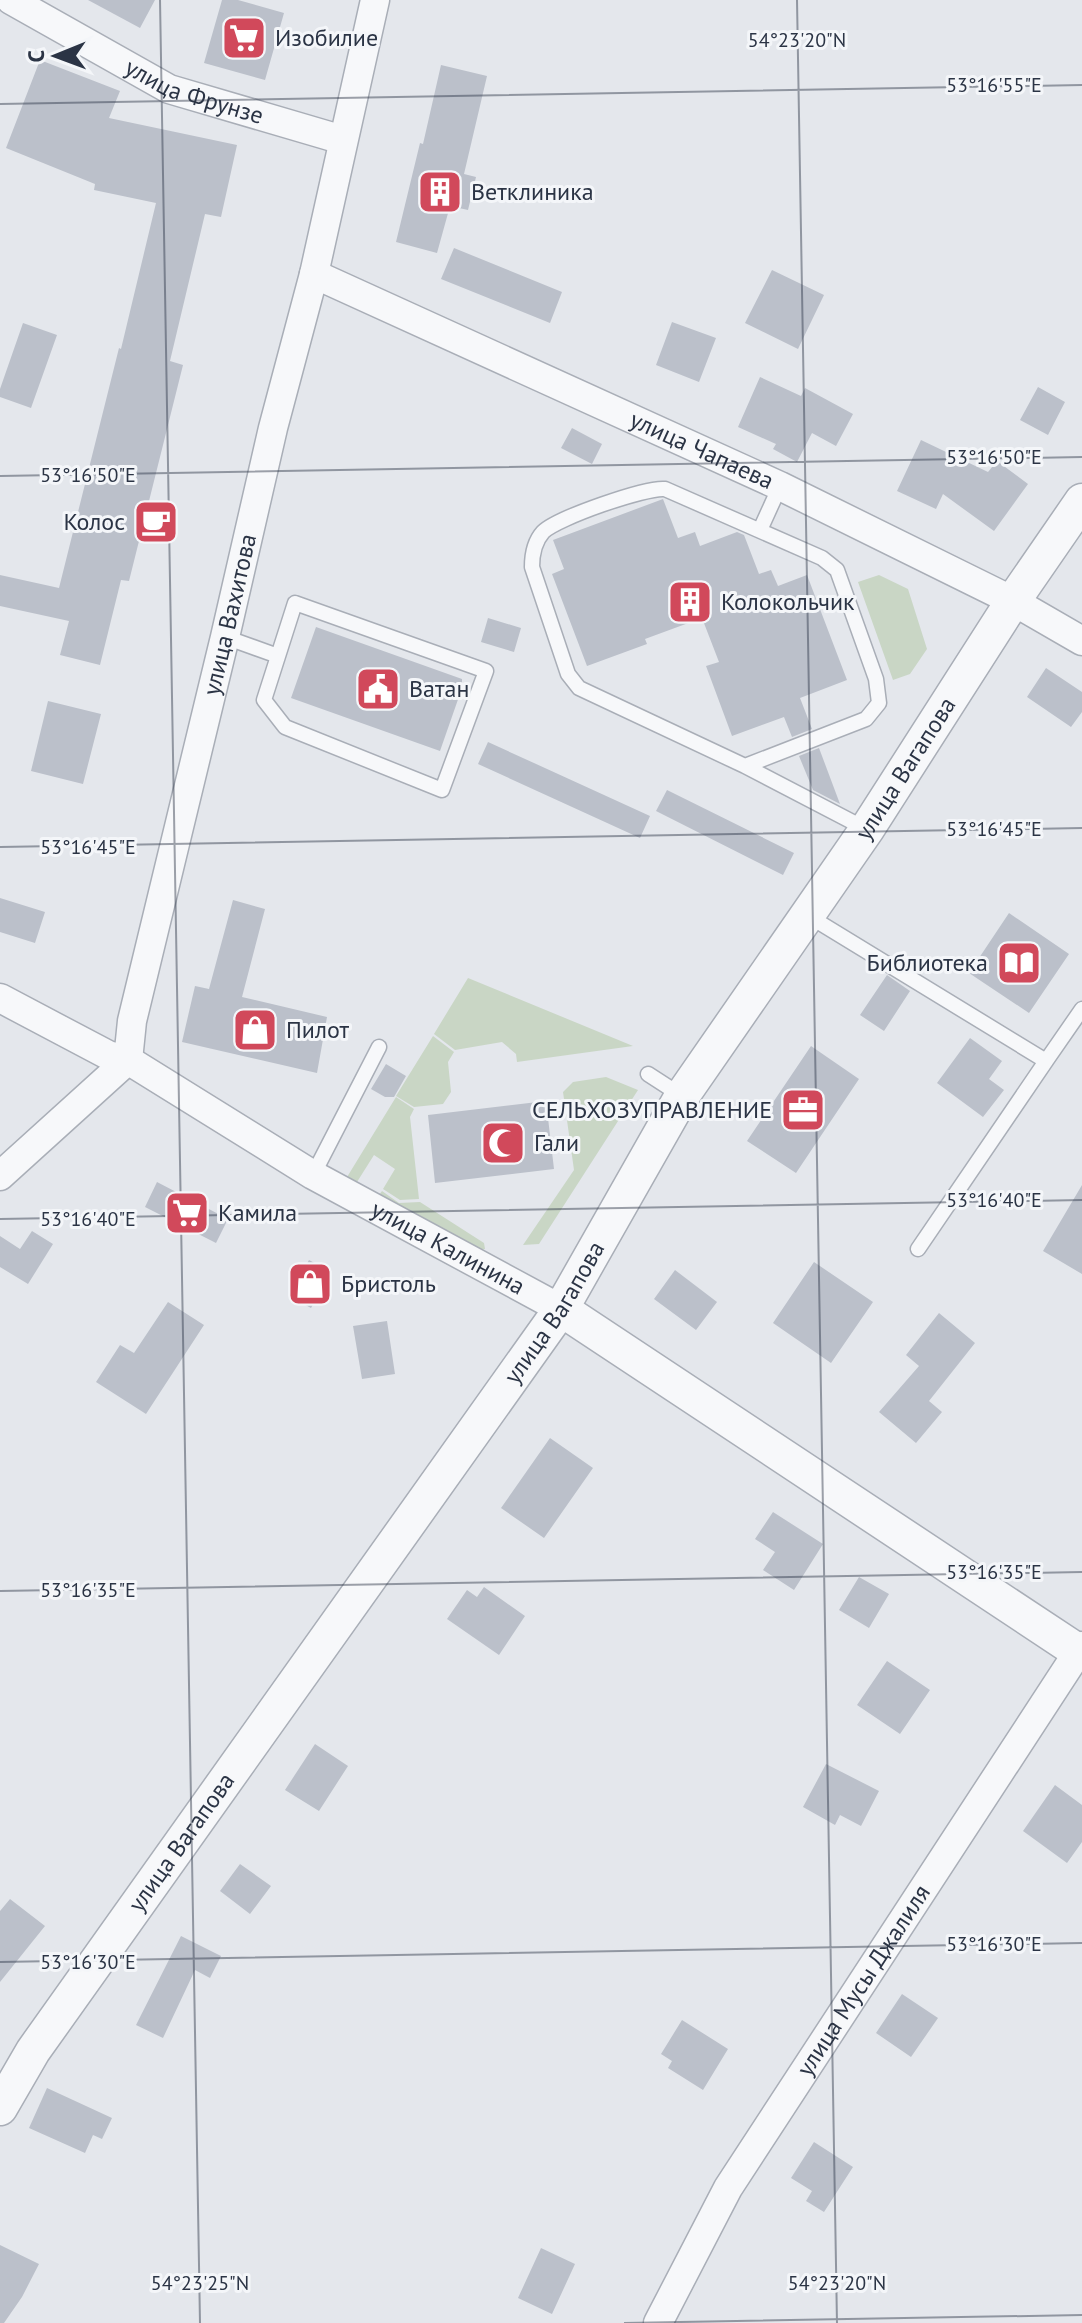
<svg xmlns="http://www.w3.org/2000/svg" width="1082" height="2323" font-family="'PT Sans',sans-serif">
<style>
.green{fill:#c9d6c5}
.building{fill:#bbc0ca}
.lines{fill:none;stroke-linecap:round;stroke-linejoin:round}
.service-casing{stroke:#a9aeb7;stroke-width:17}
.minor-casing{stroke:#a9aeb7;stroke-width:31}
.tertiary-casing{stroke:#a9aeb7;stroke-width:37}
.service{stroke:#f7f8fa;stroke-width:14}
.minor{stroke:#f7f8fa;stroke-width:28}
.tertiary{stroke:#f7f8fa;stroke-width:34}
.ticks{fill:none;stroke:#2b3445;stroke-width:2;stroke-opacity:0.45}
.labels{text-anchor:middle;stroke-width:6;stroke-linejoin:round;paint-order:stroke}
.poi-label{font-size:24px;fill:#2b3445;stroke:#f4f6f9;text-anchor:start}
.street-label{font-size:24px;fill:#2b3445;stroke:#f4f6f9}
.ticks-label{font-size:20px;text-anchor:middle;fill:#2b3445;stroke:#f4f6f9;stroke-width:6;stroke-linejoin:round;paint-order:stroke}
</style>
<rect width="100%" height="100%" fill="#e4e7ec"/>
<path class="green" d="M 879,575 L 908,589 L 927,649 L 910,674 L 893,680 L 858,582 Z
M 468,978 L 633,1046 L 517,1062 L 516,1054 L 502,1042 L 455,1050 L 434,1034 Z
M 433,1036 L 454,1052 L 448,1062 L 451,1092 L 443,1104 L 414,1107 L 396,1096 Z
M 606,1077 L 638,1090 L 539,1244 L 523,1245 L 574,1170 L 563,1092 L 573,1082 Z
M 396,1097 L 414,1109 L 410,1117 L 419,1199 L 400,1200 L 383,1189 L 395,1169 L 374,1155 L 357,1182 L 379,1195 L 382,1191 L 399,1203 L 420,1202 L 484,1243 L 485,1249 L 459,1252 L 344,1182 Z"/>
<path class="building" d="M 88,0 L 155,0 L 140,28 Z
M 222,0 L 238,0 L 284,13 L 265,80 L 204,63 Z
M 40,60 L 120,91 L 109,118 L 237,145 L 221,217 L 205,214 L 170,361 L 183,365 L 129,581 L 121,580 L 100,665 L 60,655 L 69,621 L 0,606 L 0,575 L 59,588 L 119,348 L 121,349 L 156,203 L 94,190 L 95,184 L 6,148 Z
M 441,65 L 487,76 L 464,174 L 476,177 L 468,210 L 450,206 L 437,253 L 396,242 L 420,143 L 423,144 Z
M 454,248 L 562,292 L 550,323 L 441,279 Z
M 772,270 L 824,295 L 798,349 L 745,323 Z
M 672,322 L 716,338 L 699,382 L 656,365 Z
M 23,323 L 57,335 L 31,408 L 0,397 L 0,389 Z
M 760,377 L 801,396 L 805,388 L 853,414 L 836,446 L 812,433 L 797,462 L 773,449 L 776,444 L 738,427 Z
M 1038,387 L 1065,402 L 1048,435 L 1020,420 Z
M 572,428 L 602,444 L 592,464 L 561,448 Z
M 921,440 L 988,472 L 997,461 L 1028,484 L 994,531 L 943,494 L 936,509 L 897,491 Z
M 663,499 L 678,538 L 695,532 L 700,546 L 737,532 L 744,535 L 759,574 L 771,570 L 778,586 L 807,575 L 847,680 L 800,698 L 812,729 L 792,737 L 784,717 L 732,736 L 706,666 L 719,662 L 702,618 L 645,639 L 647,644 L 587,666 L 552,574 L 564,569 L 553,540 Z
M 488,618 L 521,628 L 514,652 L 481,642 Z
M 316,627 L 462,679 L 462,688 L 440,751 L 291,698 Z
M 1046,668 L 1082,692 L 1082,712 L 1071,727 L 1027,697 Z
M 48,701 L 101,714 L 83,784 L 31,771 Z
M 488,742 L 650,816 L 640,838 L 478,764 Z
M 819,748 L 840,804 L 813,790 L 799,756 Z
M 667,790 L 794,853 L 783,875 L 656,811 Z
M 0,898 L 45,912 L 35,943 L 0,932 Z
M 233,900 L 265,909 L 242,997 L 327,1017 L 317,1073 L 182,1042 L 195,986 L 209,989 Z
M 1009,913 L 1069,954 L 1029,1013 L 969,973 Z
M 887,975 L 910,991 L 884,1031 L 860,1015 Z
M 970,1038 L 1002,1061 L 989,1079 L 1004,1090 L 983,1117 L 937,1083 Z
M 811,1046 L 859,1079 L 796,1173 L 747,1141 Z
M 386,1064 L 406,1076 L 394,1097 L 385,1097 L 371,1089 Z
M 546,1101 L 554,1169 L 435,1183 L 428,1115 Z
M 157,1182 L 228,1219 L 216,1243 L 145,1207 Z
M 1082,1185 L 1082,1274 L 1043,1251 Z
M 32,1231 L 53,1244 L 28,1284 L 0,1267 L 0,1236 L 20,1249 Z
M 309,1260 L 331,1272 L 311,1308 L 289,1296 Z
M 814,1262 L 873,1302 L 831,1363 L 773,1323 Z
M 675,1270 L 717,1302 L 696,1330 L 654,1299 Z
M 168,1302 L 204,1325 L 146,1414 L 96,1382 L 120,1345 L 134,1353 Z
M 939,1313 L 975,1343 L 929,1401 L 942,1412 L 916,1443 L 879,1412 L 919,1366 L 906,1355 Z
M 387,1321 L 395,1374 L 362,1379 L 353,1326 Z
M 550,1438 L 593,1468 L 544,1538 L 501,1508 Z
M 773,1512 L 823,1544 L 794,1590 L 763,1570 L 775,1552 L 755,1539 Z
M 859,1577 L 889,1594 L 869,1628 L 839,1610 Z
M 484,1587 L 525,1616 L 499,1655 L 447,1619 L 467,1590 L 477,1597 Z
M 887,1661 L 930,1690 L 900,1734 L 857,1705 Z
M 315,1744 L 348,1766 L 319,1811 L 285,1790 Z
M 826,1764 L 879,1791 L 861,1826 L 840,1815 L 835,1825 L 803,1807 Z
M 1055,1785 L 1082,1805 L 1082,1842 L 1067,1863 L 1023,1831 Z
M 240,1864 L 271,1886 L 250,1914 L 220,1891 Z
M 10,1899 L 45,1926 L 0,1982 L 0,1911 Z
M 181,1936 L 221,1956 L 210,1978 L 195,1970 L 163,2038 L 136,2025 Z
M 902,1994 L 938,2018 L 911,2057 L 876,2033 Z
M 682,2020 L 728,2049 L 703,2090 L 668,2068 L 672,2061 L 661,2054 Z
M 47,2088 L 112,2118 L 102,2139 L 93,2135 L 85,2153 L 29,2128 Z
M 814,2142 L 853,2167 L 824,2212 L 806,2201 L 812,2191 L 791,2178 Z
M 0,2245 L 39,2264 L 22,2297 L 4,2323 L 0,2323 Z
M 541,2248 L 575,2264 L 552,2314 L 518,2298 Z"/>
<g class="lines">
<g class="service-casing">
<path id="service" d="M 760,530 L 780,486
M 295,603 L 486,671 L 442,790 L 285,727 L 264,700 Z
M 225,637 L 278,656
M 745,766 L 866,719 L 879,703 L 876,679 L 837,570 L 822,558 L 665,489 C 646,487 557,518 543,532 C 534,542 532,555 532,567 L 568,674 L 579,688 L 745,766 L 866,829
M 807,915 L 1046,1061 L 918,1249
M 1046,1061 L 1082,1009
M 648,1074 L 682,1096
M 313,1175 L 379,1047"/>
</g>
<g class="minor-casing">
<g id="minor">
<path id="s1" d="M 11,0 L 169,89 L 343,140"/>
<path id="s2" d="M 314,274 L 780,486 L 1013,601 L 1082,641"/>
<path id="s3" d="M 0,998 L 108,1055 L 128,1060 L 313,1175 L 561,1309"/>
<path id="s4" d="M 0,1176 L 128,1060 L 132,1021 L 225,637 L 273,428 L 314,274 L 375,0"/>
<path id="s5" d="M 658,2323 L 728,2188 L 1082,1646"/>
</g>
</g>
<g class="tertiary-casing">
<g id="tertiary">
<path d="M 561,1309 L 1082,1654"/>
<path id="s6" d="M 0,2108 L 33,2051 L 561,1309 L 682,1096 L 867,829 L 1013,601 L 1082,501"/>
</g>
</g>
<use href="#service" class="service"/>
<use href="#minor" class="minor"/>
<use href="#tertiary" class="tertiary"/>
</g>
<path class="ticks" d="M 160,0 L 200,2323M 797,0 L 837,2323M 0,104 L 1082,85M 0,476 L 1082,457M 0,847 L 1082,828M 0,1219 L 1082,1200M 0,1591 L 1082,1572M 0,1962 L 1082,1943M 624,2323 L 1082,2315"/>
<defs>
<g id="supermarket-square" transform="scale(2.3)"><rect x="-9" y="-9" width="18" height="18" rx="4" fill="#d1495b" stroke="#f4f6f9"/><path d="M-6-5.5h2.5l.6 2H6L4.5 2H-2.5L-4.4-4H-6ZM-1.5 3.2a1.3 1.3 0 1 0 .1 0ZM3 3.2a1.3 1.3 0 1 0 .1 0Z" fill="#fff"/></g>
<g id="building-square" transform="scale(2.3)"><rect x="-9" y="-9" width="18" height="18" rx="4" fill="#d1495b" stroke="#f4f6f9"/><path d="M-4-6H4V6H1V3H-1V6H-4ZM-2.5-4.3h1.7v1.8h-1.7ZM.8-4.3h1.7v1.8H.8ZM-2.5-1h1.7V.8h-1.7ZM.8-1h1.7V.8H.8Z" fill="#fff"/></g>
<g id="cafe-square" transform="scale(2.3)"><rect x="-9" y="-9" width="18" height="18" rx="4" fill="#d1495b" stroke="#f4f6f9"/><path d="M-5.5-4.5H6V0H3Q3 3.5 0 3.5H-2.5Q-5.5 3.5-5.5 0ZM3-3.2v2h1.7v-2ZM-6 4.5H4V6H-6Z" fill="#fff"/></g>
<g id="civic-square" transform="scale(2.3)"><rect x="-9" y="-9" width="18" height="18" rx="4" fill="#d1495b" stroke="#f4f6f9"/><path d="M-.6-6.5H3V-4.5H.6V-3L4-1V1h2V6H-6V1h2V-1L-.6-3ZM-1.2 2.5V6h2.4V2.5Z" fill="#fff"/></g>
<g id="library-square" transform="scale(2.3)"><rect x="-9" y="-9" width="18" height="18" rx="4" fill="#d1495b" stroke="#f4f6f9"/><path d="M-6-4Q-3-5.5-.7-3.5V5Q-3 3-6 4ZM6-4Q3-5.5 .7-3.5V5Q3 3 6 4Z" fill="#fff"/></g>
<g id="shop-square" transform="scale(2.3)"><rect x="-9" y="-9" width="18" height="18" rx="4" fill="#d1495b" stroke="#f4f6f9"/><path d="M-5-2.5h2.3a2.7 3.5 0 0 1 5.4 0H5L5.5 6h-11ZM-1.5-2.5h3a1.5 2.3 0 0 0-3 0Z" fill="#fff"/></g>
<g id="office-square" transform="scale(2.3)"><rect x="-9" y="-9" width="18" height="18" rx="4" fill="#d1495b" stroke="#f4f6f9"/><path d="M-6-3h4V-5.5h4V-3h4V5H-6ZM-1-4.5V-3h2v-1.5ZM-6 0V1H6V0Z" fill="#fff"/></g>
<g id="mosque-square" transform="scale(2.3)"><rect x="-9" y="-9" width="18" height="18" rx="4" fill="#d1495b" stroke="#f4f6f9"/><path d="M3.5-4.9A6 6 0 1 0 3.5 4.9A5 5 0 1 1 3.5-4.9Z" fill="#fff"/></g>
</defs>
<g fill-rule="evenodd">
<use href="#supermarket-square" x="244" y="38"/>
<use href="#building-square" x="440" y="192"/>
<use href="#cafe-square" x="156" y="522"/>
<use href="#building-square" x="690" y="602"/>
<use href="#civic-square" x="378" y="689"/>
<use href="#library-square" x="1019" y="963"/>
<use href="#shop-square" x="255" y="1030"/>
<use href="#office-square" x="803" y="1110"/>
<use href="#mosque-square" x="503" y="1143"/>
<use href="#supermarket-square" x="187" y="1213"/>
<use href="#shop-square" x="310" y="1284"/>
</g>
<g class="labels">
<g class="poi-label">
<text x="275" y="46">Изобилие</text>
<text x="471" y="200">Ветклиника</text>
<text x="125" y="530" text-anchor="end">Колос</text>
<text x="721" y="610">Колокольчик</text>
<text x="409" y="697">Ватан</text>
<text x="988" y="971" text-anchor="end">Библиотека</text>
<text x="286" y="1038">Пилот</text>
<text x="772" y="1118" text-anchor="end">СЕЛЬХОЗУПРАВЛЕНИЕ</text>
<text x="534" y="1151">Гали</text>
<text x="218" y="1221">Камила</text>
<text x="341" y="1292">Бристоль</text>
</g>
<g class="street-label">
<text dy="8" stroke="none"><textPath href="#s1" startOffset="206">улица Фрунзе</textPath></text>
<text dy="8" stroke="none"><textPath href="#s2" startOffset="426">улица Чапаева</textPath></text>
<text dy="8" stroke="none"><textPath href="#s4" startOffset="630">улица Вахитова</textPath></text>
<text dy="8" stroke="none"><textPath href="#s6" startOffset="1618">улица Вагапова</textPath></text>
<text dy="8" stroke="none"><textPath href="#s3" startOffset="514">улица Калинина</textPath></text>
<text dy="8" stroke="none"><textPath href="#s6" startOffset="970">улица Вагапова</textPath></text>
<text dy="8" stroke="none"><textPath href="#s6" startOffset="322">улица Вагапова</textPath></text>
<text dy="8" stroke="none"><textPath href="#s5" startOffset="400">улица Мусы Джалиля</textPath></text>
</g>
</g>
<g class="ticks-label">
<text x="797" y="47">54°23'20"N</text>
<text x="994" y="92">53°16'55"E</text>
<text x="994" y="464">53°16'50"E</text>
<text x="88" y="482">53°16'50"E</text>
<text x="994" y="836">53°16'45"E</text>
<text x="88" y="854">53°16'45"E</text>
<text x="994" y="1207">53°16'40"E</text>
<text x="88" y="1226">53°16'40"E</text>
<text x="994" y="1579">53°16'35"E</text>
<text x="88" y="1597">53°16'35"E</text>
<text x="994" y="1951">53°16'30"E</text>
<text x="88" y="1969">53°16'30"E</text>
<text x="200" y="2290">54°23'25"N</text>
<text x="837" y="2290">54°23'20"N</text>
</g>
<g transform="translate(56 56) rotate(269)" stroke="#f4f6f9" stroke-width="6" paint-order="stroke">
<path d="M0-6L14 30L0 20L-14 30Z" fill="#2b3445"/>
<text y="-12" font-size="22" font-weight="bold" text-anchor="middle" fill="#2b3445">С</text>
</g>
</svg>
